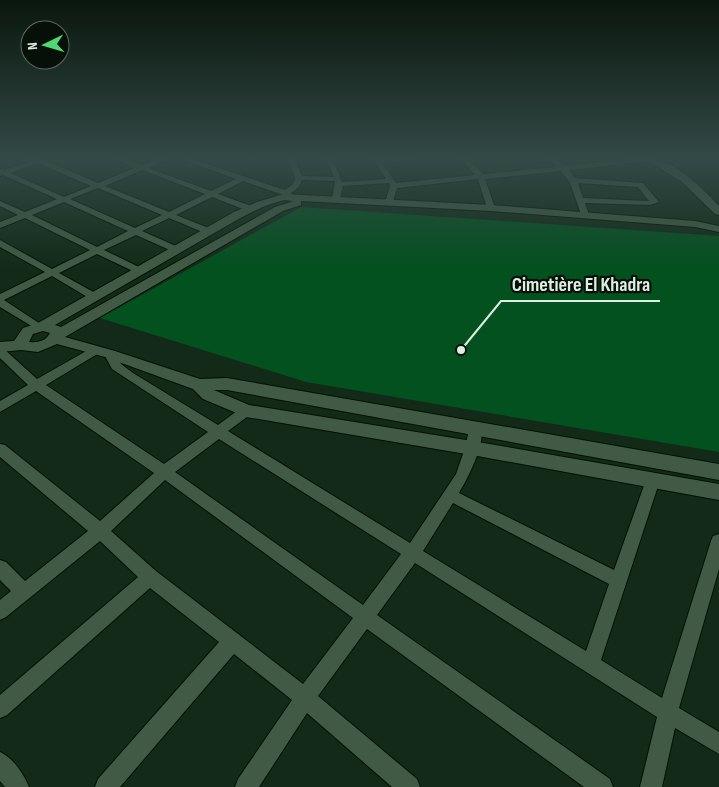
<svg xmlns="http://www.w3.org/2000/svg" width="719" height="787" font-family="'Sofia Sans Condensed',sans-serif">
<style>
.green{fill:#03511f}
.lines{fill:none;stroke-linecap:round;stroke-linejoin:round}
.minor-casing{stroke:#001203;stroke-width:2}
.tertiary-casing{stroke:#001203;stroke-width:2}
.minor{fill:#415a45;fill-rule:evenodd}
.tertiary{fill:#415a45;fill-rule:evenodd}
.leader{fill:none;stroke:#dfeee1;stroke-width:2}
.callout-dot{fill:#dfeee1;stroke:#061008;stroke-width:2}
.callout-label{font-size:20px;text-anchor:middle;font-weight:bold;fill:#dfeee1;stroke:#061008;stroke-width:4.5;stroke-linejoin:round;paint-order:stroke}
</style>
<rect width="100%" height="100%" fill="#122a17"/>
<path class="green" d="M 301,207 L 719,236 L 719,452 L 306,382 L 100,318 Z"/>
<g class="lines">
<g class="minor-casing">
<path id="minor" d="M 26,157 L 42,159 L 98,183 L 135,168 L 110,157 L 120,157 L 142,165 L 162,157 L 172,157 L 148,168 L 211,191 L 236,179 L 175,157 L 186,157 L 285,190 L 293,184 L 295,178 L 287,157 L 294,157 L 302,176 L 334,177 L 325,157 L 332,157 L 342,182 L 386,179 L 372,157 L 379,157 L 380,160 L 425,157 L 383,164 L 396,183 L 475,175 L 459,157 L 466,157 L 483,174 L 557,167 L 547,157 L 555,157 L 565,166 L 652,157 L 653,159 L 650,161 L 569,170 L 575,178 L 643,183 L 659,202 L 650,205 L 585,203 L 589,215 L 582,217 L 570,183 L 561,171 L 485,179 L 495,208 L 491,210 L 487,208 L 478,179 L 397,188 L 393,202 L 389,204 L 385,202 L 390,186 L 389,183 L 343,186 L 340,199 L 336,201 L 332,199 L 335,181 L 302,180 L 299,187 L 291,193 L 301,203 L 297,205 L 283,195 L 243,181 L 218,194 L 254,207 L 254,211 L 248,211 L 212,197 L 176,215 L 211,229 L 211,233 L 205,233 L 169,218 L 142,231 L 178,247 L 178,251 L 172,251 L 136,235 L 104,250 L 141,268 L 141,272 L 135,272 L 97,254 L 59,273 L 97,294 L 97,298 L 89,298 L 52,276 L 4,300 L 42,325 L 43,327 L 42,329 L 38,330 L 0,307 L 0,294 L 45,272 L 0,247 L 0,240 L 52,269 L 90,250 L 25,218 L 0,228 L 0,222 L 18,215 L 0,206 L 0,201 L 25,212 L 57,199 L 3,175 L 0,176 L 0,169 L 4,170 L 32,161 ZM 38,163 L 91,186 L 64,197 L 10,173 ZM 142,170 L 205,194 L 169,212 L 105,186 ZM 578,183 L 638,187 L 649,201 L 583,198 ZM 98,188 L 162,215 L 135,228 L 70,199 ZM 64,202 L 128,231 L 97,247 L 32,215 Z
M 95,346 L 101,350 L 99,353 L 46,385 L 164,464 L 208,432 L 112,369 L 104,354 L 106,351 L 114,351 L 121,364 L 133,373 L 218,425 L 241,408 L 251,408 L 252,411 L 251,414 L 228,431 L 410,543 L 456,474 L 465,448 L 470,425 L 480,425 C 488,440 467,480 459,493 L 614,570 L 646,480 L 648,476 L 653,474 L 658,476 L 660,480 L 601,660 L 662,698 L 711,541 L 713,536 L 719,534 L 719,569 L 679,708 L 719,732 L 719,754 L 675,728 L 662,787 L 640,787 L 657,717 L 415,563 L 377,615 L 610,779 L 613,787 L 584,787 L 367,629 L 318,696 L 417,779 L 420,787 L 392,787 L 307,713 L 259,787 L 235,787 L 238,779 L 292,700 L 234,654 L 120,787 L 95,787 L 98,779 L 219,642 L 150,588 L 7,715 L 0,718 L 0,695 L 138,577 L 100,541 L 6,617 L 0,620 L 0,600 L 11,591 L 0,580 L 0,560 L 6,562 L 25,581 L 88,531 L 0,457 L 0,444 L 5,445 L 100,521 L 154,473 L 36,391 L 0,412 L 0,401 L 28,385 L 0,358 L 0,348 L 4,349 L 37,379 ZM 219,439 L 401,554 L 363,605 L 175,472 ZM 165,480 L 353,618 L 303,684 L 156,571 L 111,531 ZM 453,503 L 609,584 L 586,651 L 423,551 Z
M 0,752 C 13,758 24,774 29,787 L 5,787 L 0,781 Z"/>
</g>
<g class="tertiary-casing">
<path id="tertiary" d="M 642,157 C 671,157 700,185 719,206 L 719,215 L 715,214 L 682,182 Z
M 284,194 L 491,205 L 695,221 L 719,226 L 719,232 L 695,227 L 491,211 L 301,201 L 301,205 L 283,211 L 65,337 L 115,351 L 200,379 L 227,378 L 719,464 L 719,480 L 227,390 L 214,390 L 249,405 L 472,441 L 719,484 L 719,500 L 472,455 L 246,417 L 203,399 L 193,389 L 105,357 L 57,344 L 38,352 L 21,350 L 0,352 L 0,342 L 14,341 L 23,328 L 38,323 L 234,212 L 257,202 ZM 284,200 L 294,201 L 275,207 L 61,327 L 55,325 L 242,217 L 265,206 ZM 43,331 L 50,333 C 46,341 38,343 29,342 L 33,334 Z"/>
</g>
<use href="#minor" class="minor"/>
<use href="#tertiary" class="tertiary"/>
</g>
<linearGradient id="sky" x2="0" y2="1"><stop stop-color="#0a170d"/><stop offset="0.59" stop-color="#334a47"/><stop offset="1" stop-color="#334a47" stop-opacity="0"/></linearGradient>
<rect width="719" height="268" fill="url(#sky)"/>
<path class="leader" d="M461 350L501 301H660"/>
<circle class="callout-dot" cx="461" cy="350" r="5"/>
<g class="callout-label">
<text x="581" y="291">Cimetière El Khadra</text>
</g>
<g transform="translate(45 45) rotate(265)"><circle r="24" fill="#061008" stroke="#5d695f"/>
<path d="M0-4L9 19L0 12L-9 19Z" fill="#51d673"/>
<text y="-8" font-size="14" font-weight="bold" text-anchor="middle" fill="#dfeee1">N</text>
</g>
</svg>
